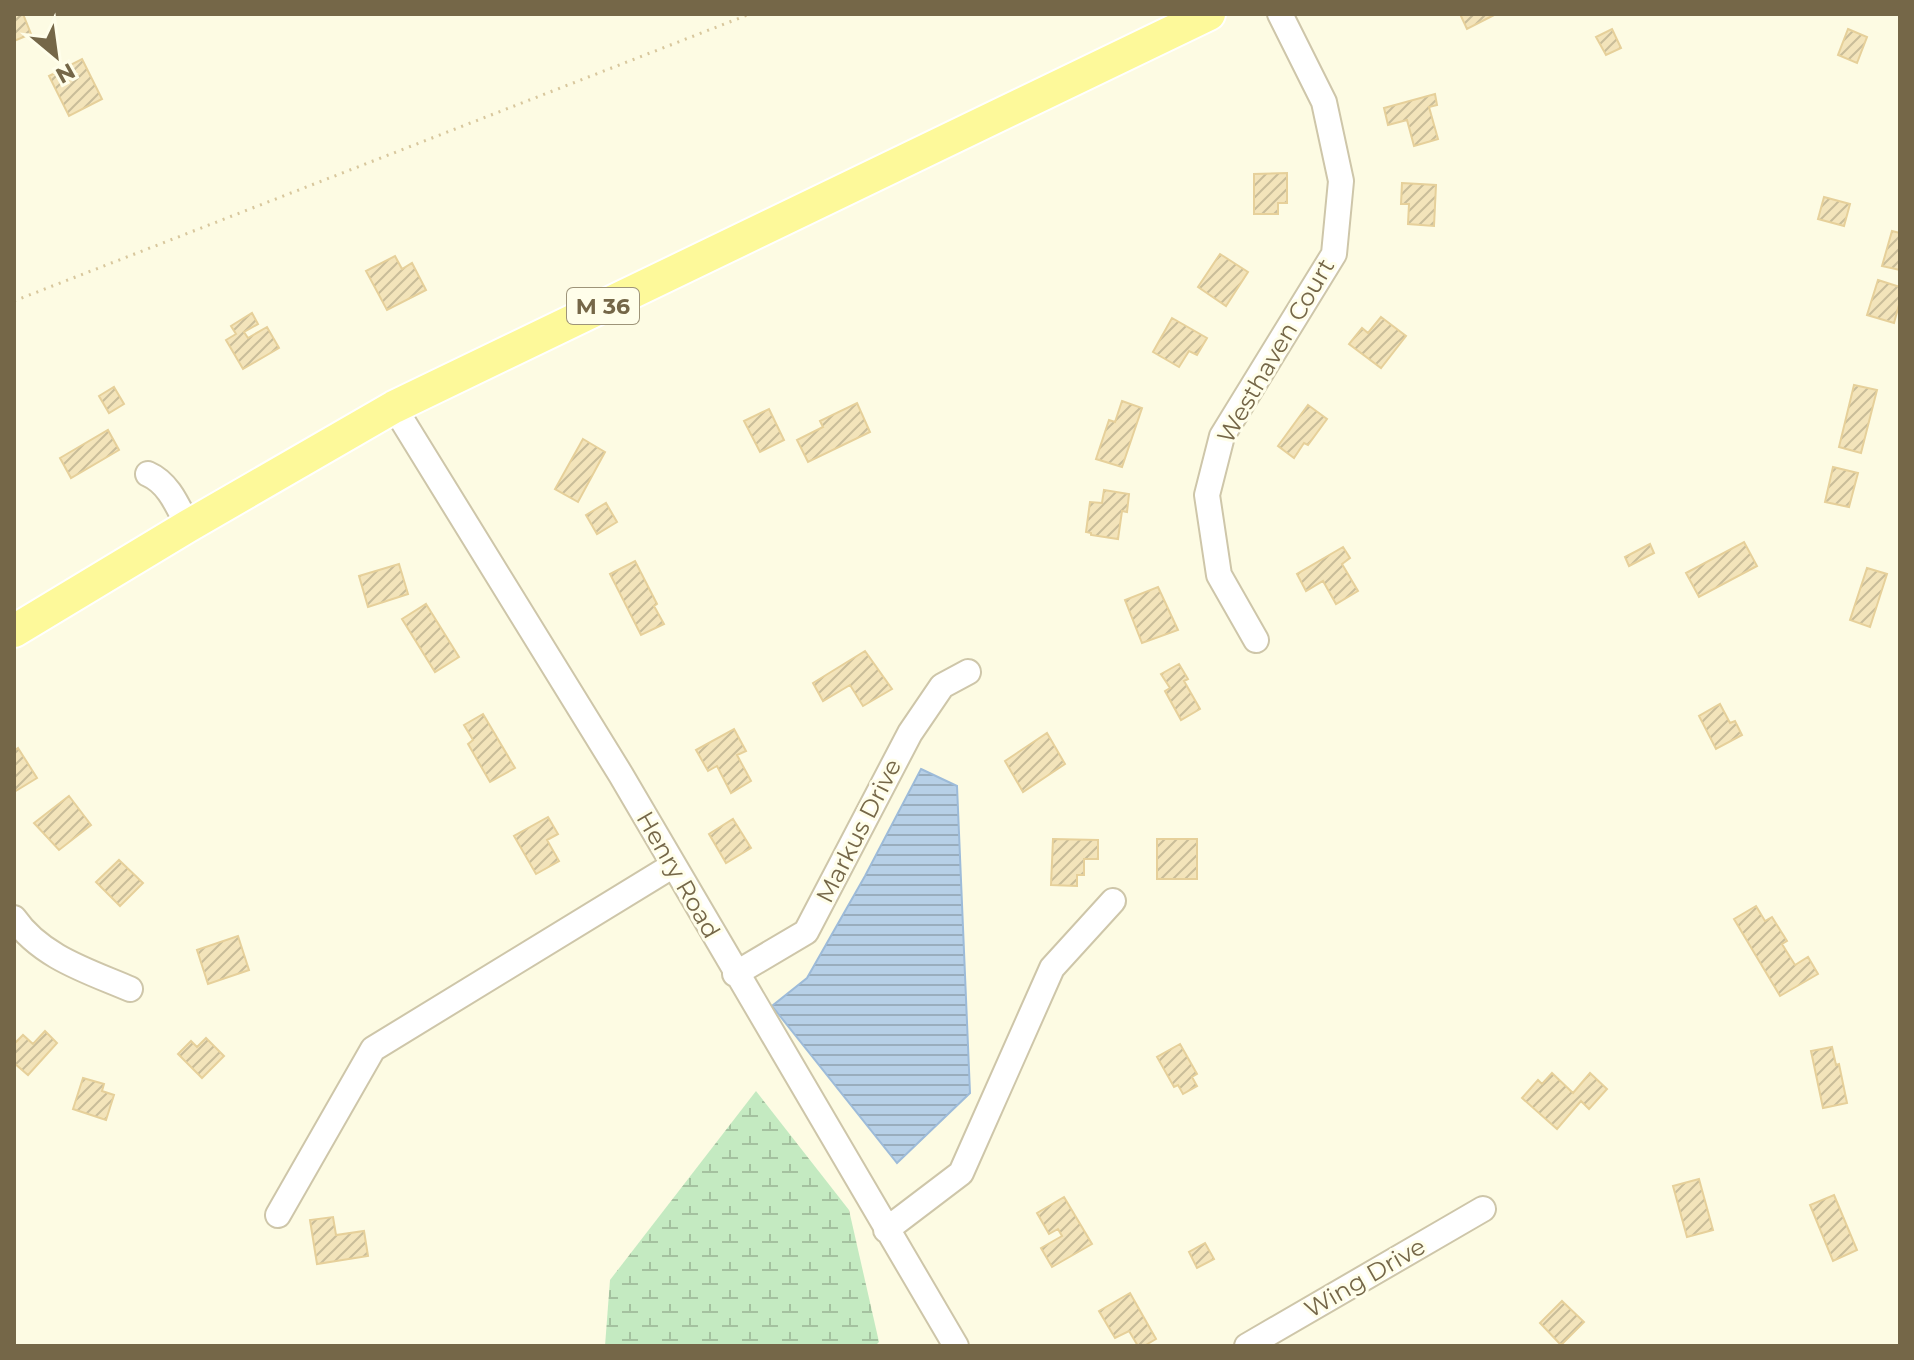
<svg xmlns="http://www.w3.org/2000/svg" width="1914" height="1360" font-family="Montserrat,sans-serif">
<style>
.wetland{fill:url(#wetland-marsh)}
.water{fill:url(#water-rules);stroke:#9dbbd9;stroke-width:2}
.building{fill:url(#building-hatch);stroke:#e6d09a;stroke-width:2}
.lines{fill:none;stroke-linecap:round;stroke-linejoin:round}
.minor-casing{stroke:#cec6a9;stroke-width:28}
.major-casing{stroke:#fff;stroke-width:36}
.path{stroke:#d8c79d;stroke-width:3;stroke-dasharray:2 6;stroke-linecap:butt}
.minor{stroke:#fff;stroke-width:24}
.major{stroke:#fdf99a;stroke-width:32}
.labels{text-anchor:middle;stroke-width:6;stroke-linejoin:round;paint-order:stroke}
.shield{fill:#fffeea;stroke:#9e9479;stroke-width:2}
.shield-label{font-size:22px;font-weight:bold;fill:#756748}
.street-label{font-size:24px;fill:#756748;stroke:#fffeea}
</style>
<defs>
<pattern id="wetland-marsh" width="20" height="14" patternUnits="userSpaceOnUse" patternTransform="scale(2)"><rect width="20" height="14" fill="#c4eac1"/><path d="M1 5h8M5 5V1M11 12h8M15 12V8" fill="none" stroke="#a4c19f"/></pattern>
<pattern id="water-rules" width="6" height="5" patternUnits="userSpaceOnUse" patternTransform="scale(2)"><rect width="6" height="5" fill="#b7d0e7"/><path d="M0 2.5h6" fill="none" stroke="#99adbd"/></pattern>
<pattern id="building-hatch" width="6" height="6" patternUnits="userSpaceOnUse" patternTransform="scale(2)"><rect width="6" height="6" fill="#f3e4ba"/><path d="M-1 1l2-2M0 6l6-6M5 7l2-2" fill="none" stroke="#c9bd99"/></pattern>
</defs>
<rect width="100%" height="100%" fill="#fdfbe3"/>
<path class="wetland" d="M 756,1091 L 849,1210 L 879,1342 L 875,1346 L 605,1346 L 610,1280 Z"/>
<path class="water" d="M 921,769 L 957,786 L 970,1093 L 897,1163 L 772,1006 L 807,978 L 865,876 Z"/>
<path class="building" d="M 14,14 L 23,14 L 31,34 L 14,41 Z
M 1460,14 L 1496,14 L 1467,29 Z
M 1612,29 L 1621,48 L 1606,55 L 1596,37 Z
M 1848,29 L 1867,37 L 1857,63 L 1838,55 Z
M 82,59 L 102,99 L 69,116 L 49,76 Z
M 1435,94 L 1437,105 L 1429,107 L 1438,139 L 1414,146 L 1407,120 L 1388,125 L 1384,108 Z
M 1287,173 L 1287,203 L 1278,203 L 1278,214 L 1254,214 L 1254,174 Z
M 1402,183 L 1436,185 L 1434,226 L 1408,224 L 1409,204 L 1401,204 Z
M 1824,197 L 1850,204 L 1844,226 L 1818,219 Z
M 1892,231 L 1900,233 L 1900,270 L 1882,266 Z
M 1220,254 L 1248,272 L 1226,306 L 1198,287 Z
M 395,256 L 402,269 L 412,263 L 426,290 L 387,310 L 366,271 Z
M 1878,280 L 1900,287 L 1900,301 L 1894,323 L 1867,315 Z
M 252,313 L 258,324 L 244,332 L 248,338 L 267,327 L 279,348 L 243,369 L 226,340 L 236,334 L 231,326 Z
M 1381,317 L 1406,336 L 1381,368 L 1349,344 L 1362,328 L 1368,333 Z
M 1172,318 L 1207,338 L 1197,355 L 1189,351 L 1179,367 L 1153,352 Z
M 1854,385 L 1877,390 L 1861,453 L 1839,447 Z
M 114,387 L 124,404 L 109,413 L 99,396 Z
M 1122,401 L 1142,408 L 1122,467 L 1096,459 L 1109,420 L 1115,422 Z
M 857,403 L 870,432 L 808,462 L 797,440 L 823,427 L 820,421 Z
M 1308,405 L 1327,419 L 1308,445 L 1304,443 L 1294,458 L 1278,446 Z
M 769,409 L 784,440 L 760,452 L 744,421 Z
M 108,430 L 119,450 L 71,478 L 60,458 Z
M 583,439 L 605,452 L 578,502 L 555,489 Z
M 1833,467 L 1858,473 L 1849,507 L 1825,502 Z
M 1104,490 L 1129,494 L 1127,512 L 1122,511 L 1118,539 L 1091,535 L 1091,533 L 1086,532 L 1090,502 L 1102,503 Z
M 606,503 L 617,522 L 597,534 L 586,515 Z
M 1744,542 L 1757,566 L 1699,597 L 1686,573 Z
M 1650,544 L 1654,553 L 1629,566 L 1625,557 Z
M 1343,547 L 1350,558 L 1342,564 L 1358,591 L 1336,604 L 1323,581 L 1306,591 L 1297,574 Z
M 635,561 L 657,604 L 654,606 L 664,624 L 641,635 L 610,574 Z
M 399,564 L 408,594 L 368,607 L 359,576 Z
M 1867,568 L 1887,574 L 1870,627 L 1850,620 Z
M 1158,587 L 1178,630 L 1142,643 L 1125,600 Z
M 426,604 L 459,657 L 435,672 L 402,619 Z
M 865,651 L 892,689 L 863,706 L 850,685 L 823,701 L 813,683 Z
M 1179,664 L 1188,679 L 1184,681 L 1200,709 L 1181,720 L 1165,691 L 1170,688 L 1161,674 Z
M 1720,704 L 1730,723 L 1735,721 L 1742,735 L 1716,749 L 1699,716 Z
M 483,714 L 515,768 L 490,782 L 468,744 L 473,740 L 464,725 Z
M 734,729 L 746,751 L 737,755 L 751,781 L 731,793 L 717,766 L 708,771 L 696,750 Z
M 1047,733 L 1065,764 L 1023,792 L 1005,761 Z
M 18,748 L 37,778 L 14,792 L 14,751 Z
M 69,796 L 91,825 L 59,850 L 34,823 Z
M 548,817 L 558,834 L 547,840 L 559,861 L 536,874 L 514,836 Z
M 733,819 L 751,848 L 726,863 L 709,834 Z
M 1053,839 L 1098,840 L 1098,859 L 1084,859 L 1084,875 L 1077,875 L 1077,886 L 1051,885 Z
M 1157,839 L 1197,839 L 1197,879 L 1157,879 Z
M 119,860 L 143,883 L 120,906 L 96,882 Z
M 1756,906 L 1765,921 L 1772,917 L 1787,941 L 1782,944 L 1795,965 L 1808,957 L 1818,974 L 1780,996 L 1734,919 Z
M 238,936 L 249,970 L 208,984 L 197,950 Z
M 45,1031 L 57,1043 L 28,1075 L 14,1063 L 14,1044 L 23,1035 L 33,1044 Z
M 206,1038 L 224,1056 L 202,1078 L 178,1054 L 191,1041 L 197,1047 Z
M 1180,1044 L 1197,1074 L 1192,1077 L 1197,1086 L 1183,1094 L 1178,1085 L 1174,1087 L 1157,1057 Z
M 1832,1047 L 1836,1065 L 1839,1064 L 1847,1103 L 1823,1108 L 1811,1051 Z
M 1552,1073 L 1573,1093 L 1590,1073 L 1607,1089 L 1589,1109 L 1581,1101 L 1557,1129 L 1522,1098 L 1538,1080 L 1542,1084 Z
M 83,1078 L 104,1084 L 102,1091 L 114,1095 L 106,1120 L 73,1109 Z
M 1699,1179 L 1713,1230 L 1687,1237 L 1673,1186 Z
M 1834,1195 L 1857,1250 L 1833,1261 L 1810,1205 Z
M 1064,1197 L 1092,1244 L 1052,1267 L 1041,1248 L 1062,1236 L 1058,1229 L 1049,1234 L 1037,1213 Z
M 333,1217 L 336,1235 L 364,1231 L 368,1256 L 317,1264 L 310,1220 Z
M 1205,1243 L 1214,1259 L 1197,1268 L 1189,1252 Z
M 1130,1293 L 1156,1339 L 1144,1346 L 1138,1346 L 1129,1331 L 1115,1338 L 1099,1311 Z
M 1562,1301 L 1584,1322 L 1561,1345 L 1540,1323 Z"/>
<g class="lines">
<g class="minor-casing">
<path id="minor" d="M 394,407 L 621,775 L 956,1346
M 148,474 C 169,483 178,507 188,526
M 1256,640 L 1219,575 L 1207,495 L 1222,436 L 1334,254 L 1341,181 L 1324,102 L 1280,14
M 14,918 C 41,957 88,971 130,989
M 735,974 L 806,932 L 910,733 L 942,686 L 968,672
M 278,1215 L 373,1049 L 672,866
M 886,1230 L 961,1173 L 1052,968 L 1113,901
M 1247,1346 L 1483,1209"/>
</g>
<g class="major-casing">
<path id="major" d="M 14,631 L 188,526 L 394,407 L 1209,14"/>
</g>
<path class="path" d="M 14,301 L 750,14"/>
<use href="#minor" class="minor"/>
<use href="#major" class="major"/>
</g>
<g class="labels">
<rect class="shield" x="567" y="288" width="72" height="36" rx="6"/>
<g class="shield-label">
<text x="603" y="314">M 36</text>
</g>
<g class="street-label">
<text transform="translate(1276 351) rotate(-60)" y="8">Westhaven Court</text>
<text transform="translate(859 831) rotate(-63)" y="8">Markus Drive</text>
<text transform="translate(678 875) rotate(60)" y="8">Henry Road</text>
<text transform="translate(1365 1278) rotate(-30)" y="8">Wing Drive</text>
</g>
</g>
<rect width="1914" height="1360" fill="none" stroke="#756748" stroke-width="32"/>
<g transform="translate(56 56) rotate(151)" stroke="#fffeea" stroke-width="6" paint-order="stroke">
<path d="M0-6L14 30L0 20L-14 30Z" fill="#756748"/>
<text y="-12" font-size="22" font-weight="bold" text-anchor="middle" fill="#756748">N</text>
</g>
</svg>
